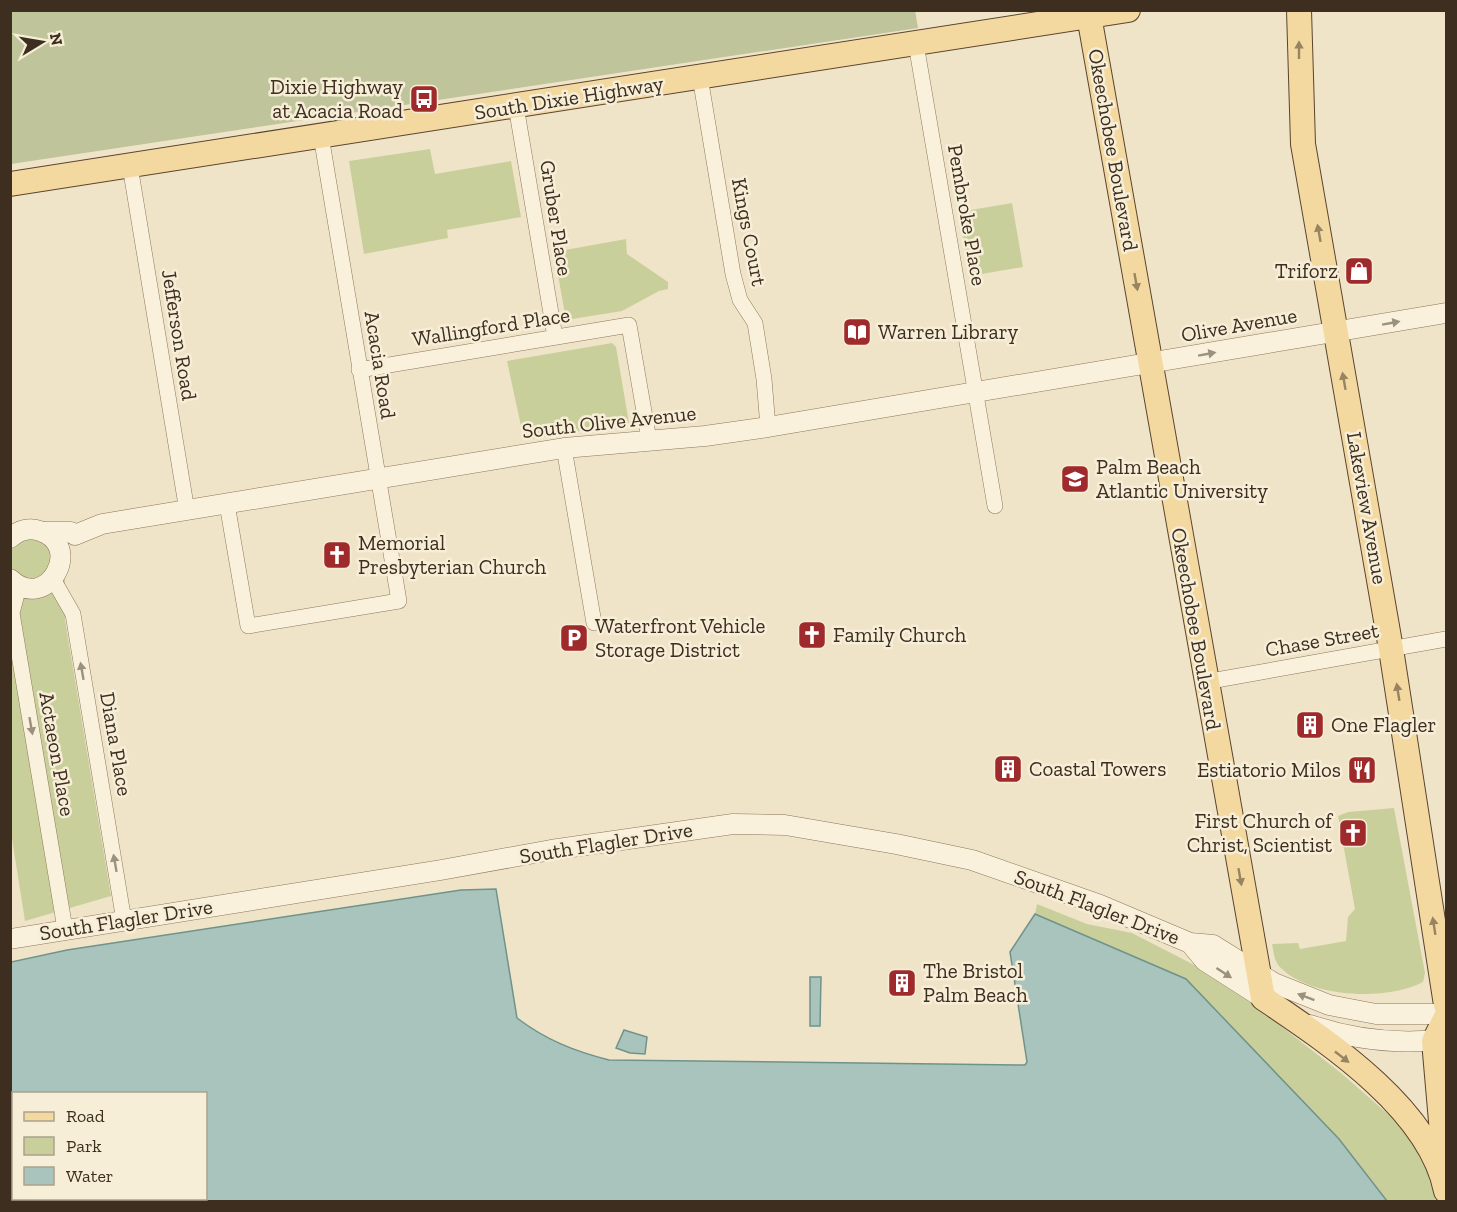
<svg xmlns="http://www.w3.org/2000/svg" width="1457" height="1212" font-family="'Zilla Slab',serif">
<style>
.green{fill:#c9cf9b}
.cemetery{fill:#bfc49a}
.water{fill:#a9c4bc;stroke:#6f938a;stroke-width:1.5;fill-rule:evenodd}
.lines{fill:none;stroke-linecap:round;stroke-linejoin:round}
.minor-casing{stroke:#8d765c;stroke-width:16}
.tertiary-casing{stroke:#8d765c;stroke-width:21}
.primary-casing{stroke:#5b4430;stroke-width:26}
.minor{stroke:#faf1dc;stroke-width:15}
.tertiary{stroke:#faf1dc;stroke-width:20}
.primary{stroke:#f3d9a0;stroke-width:24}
.oneway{fill:#988460}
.oneway2{fill:#9c907e}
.labels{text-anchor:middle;stroke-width:5;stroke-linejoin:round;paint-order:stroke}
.poi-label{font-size:21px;fill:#3d2e20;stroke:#f7eed8;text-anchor:start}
.street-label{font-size:21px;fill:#3d2e20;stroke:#f7eed8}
</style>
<rect width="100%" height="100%" fill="#f0e4c8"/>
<path class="green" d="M 430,149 L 435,174 L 511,161 L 521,217 L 447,230 L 448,238 L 364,254 L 349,161 Z
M 1012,203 L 1023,267 L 970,276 L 959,212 Z
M 626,239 L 627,254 L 668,282 L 668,289 L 659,291 L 622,311 L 566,320 L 554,252 Z
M 612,343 L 616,347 L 629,423 L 524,440 L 507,361 Z
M 65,526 L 65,620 L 111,896 L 25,921 L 10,826 L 10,533 Z
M 1394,808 L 1425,973 L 1423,982 C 1387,1001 1312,998 1282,969 C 1274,963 1274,953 1272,944 L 1298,943 L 1300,949 L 1346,941 L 1348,917 L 1355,909 L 1338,816 L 1348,812 Z
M 1037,904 L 1087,924 L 1132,933 L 1202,969 L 1241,995 L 1341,1073 L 1397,1122 L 1413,1141 L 1424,1163 L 1436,1201 L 1387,1201 L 1339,1139 L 1186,979 L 1080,933 L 1010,952 L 1035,914 Z"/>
<path class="cemetery" d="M 915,10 L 918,28 L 11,164 L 11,11 Z"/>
<path class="water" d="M 496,889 L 517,1018 C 546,1040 574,1051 609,1060 L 1025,1065 L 1027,1062 L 1010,952 L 1035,914 L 1186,979 L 1339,1139 L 1387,1201 L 11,1201 L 11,962 L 67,950 L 461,890 ZM 14,1094 L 206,1094 L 206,1198 L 14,1198 Z
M 810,977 L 821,977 L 820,1026 L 810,1026 Z
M 624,1030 L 647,1037 L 645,1054 L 630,1053 L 616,1048 Z"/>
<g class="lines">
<g class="minor-casing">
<path id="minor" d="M 916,44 L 995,506
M 700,77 L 733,274 L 740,300 L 755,323 L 764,379 L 768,427
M 516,106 L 555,337
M 130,166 L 187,511
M 359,370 L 629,325 L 649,440
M 564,448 L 594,623
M 227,504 L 248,626 L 399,601 L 321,136
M 53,579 L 73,614 L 124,921
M 19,586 L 12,613 L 65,929
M 1205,682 L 1446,639"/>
</g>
<g class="tertiary-casing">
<path id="tertiary" d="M 45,532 L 71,532 L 75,535 L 102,524 L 564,448 L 705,436 L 768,427 L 1446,313
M 10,538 C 19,530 30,527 40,531 C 85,545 47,614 10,579
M 10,939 L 441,870 L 551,850 L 733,824 L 785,825 L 896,844 L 972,860 L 1100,905 L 1190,943 L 1213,945 L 1274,983 L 1329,1005 L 1376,1014 L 1446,1014
M 1190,943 L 1205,961 L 1263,998
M 1310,1025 C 1355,1040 1399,1045 1446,1039"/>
</g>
<g class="primary-casing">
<path id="primary" d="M 1088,10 L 1263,998 C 1328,1042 1430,1109 1446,1191
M 1299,10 L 1303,144 L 1391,649 L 1446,1005
M 10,184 L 1128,10
M 1445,1167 L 1434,1041 L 1446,1017"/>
</g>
<use href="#minor" class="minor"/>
<use href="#tertiary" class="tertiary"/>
<use href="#primary" class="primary"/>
</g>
<defs><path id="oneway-solid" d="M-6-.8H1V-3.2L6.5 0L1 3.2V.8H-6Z" transform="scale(1.5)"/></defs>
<g class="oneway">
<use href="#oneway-solid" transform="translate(1299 50) rotate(-90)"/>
<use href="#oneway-solid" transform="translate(1319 233) rotate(-100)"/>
<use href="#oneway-solid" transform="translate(1136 282) rotate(80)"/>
<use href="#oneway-solid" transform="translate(1344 381) rotate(-100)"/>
<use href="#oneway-solid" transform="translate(1398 692) rotate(-99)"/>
<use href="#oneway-solid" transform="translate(1240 877) rotate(80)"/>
<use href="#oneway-solid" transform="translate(1434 926) rotate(-99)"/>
<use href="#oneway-solid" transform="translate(1342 1057) rotate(38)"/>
</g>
<g class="oneway2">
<use href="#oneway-solid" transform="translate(1391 323) rotate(-10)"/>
<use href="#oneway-solid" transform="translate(1207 354) rotate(-10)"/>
<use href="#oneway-solid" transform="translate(82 671) rotate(-100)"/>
<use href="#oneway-solid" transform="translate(31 726) rotate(80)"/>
<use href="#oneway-solid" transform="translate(115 863) rotate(-100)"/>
<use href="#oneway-solid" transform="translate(1224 973) rotate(33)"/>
<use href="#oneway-solid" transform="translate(1306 997) rotate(-159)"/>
</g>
<defs>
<g id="bus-square" transform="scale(1.5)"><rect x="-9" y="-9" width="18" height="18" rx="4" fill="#9e2a2b" stroke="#f7eed8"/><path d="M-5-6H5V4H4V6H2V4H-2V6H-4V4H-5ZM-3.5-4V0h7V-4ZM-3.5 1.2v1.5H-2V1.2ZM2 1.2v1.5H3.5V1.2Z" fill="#fff"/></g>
<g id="shop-square" transform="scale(1.5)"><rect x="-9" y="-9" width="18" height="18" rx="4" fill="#9e2a2b" stroke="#f7eed8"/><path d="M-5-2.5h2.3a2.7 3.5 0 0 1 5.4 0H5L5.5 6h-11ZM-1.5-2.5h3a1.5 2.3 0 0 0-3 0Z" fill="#fff"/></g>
<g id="library-square" transform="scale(1.5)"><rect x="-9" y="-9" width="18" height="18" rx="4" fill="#9e2a2b" stroke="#f7eed8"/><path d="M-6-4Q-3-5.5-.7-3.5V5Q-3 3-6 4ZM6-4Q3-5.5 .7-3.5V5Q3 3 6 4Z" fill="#fff"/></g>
<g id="university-square" transform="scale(1.5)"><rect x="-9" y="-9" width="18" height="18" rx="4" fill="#9e2a2b" stroke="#f7eed8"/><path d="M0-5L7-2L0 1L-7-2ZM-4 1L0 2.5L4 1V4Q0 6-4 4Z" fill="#fff"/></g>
<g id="church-square" transform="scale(1.5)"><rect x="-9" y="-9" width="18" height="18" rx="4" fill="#9e2a2b" stroke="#f7eed8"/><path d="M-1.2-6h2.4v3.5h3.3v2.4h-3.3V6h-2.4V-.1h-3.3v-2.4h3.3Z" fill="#fff"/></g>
<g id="parking-square" transform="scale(1.5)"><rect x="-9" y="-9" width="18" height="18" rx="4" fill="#9e2a2b" stroke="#f7eed8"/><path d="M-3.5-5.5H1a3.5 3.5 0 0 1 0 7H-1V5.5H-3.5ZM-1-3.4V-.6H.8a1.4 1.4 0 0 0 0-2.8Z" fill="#fff"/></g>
<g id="building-square" transform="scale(1.5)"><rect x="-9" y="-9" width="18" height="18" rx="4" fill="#9e2a2b" stroke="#f7eed8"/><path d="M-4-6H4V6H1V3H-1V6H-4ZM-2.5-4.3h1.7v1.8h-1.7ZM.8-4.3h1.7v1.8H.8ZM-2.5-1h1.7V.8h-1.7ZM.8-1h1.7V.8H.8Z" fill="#fff"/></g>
<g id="restaurant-square" transform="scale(1.5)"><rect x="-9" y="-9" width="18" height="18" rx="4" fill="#9e2a2b" stroke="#f7eed8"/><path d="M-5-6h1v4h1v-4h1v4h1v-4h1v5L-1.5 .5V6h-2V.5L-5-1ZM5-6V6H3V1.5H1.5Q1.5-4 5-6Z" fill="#fff"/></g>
</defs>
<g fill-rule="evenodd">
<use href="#bus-square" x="424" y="99"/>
<use href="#shop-square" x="1359" y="271"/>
<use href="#library-square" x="857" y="332"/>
<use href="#university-square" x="1075" y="479"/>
<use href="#church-square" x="337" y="555"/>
<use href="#church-square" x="812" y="635"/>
<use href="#parking-square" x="574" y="638"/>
<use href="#building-square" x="1310" y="725"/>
<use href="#building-square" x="1008" y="769"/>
<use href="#restaurant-square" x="1362" y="770"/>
<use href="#church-square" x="1353" y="833"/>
<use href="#building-square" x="902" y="983"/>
</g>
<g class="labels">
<g class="poi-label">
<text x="403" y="94" text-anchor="end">Dixie Highway<tspan x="403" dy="24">at Acacia Road</tspan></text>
<text x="1338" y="278" text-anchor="end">Triforz</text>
<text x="878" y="339">Warren Library</text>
<text x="1096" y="474">Palm Beach<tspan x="1096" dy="24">Atlantic University</tspan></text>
<text x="358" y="550">Memorial<tspan x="358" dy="24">Presbyterian Church</tspan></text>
<text x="595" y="633">Waterfront Vehicle<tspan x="595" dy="24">Storage District</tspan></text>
<text x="833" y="642">Family Church</text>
<text x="1331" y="732">One Flagler</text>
<text x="1029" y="776">Coastal Towers</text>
<text x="1341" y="777" text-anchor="end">Estiatorio Milos</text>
<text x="1332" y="828" text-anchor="end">First Church of<tspan x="1332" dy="24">Christ, Scientist</tspan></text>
<text x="923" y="978">The Bristol<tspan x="923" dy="24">Palm Beach</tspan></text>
</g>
<g class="street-label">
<text transform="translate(569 98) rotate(-9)" y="7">South Dixie Highway</text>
<text transform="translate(1113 150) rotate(80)" y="7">Okeechobee Boulevard</text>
<text transform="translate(967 215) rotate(80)" y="7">Pembroke Place</text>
<text transform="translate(556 218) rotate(81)" y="7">Gruber Place</text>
<text transform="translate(749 232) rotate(79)" y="7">Kings Court</text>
<text transform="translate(1239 325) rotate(-10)" y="7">Olive Avenue</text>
<text transform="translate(491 327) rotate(-9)" y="7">Wallingford Place</text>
<text transform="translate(179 335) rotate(81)" y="7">Jefferson Road</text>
<text transform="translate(380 365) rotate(81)" y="7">Acacia Road</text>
<text transform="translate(609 422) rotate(-6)" y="7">South Olive Avenue</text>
<text transform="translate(1367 508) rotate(80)" y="7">Lakeview Avenue</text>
<text transform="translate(1196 629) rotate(80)" y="7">Okeechobee Boulevard</text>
<text transform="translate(1322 640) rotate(-10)" y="7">Chase Street</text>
<text transform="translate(116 744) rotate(80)" y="7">Diana Place</text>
<text transform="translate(57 754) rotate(80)" y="7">Actaeon Place</text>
<text transform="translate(606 843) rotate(-9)" y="7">South Flagler Drive</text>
<text transform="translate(1097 907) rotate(21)" y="7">South Flagler Drive</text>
<text transform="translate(126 920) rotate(-9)" y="7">South Flagler Drive</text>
</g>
</g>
<rect width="1457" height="1212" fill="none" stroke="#3d2e20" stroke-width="24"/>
<rect x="12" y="1092" width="195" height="108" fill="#f7eed8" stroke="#ada18e" stroke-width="1.5"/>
<rect x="24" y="1112" width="30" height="9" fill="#f3d9a0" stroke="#ada18e" stroke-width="1.5"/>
<text x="66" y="1122" font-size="18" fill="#3d2e20">Road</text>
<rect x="24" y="1137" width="30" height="18" fill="#c9cf9b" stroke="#ada18e" stroke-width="1.5"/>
<text x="66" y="1152" font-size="18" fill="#3d2e20">Park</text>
<rect x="24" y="1167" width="30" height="18" fill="#a9c4bc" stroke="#ada18e" stroke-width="1.5"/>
<text x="66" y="1182" font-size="18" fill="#3d2e20">Water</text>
<g transform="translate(42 42) rotate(79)" stroke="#f7eed8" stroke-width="4.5" paint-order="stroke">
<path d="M0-4.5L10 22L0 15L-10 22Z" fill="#3d2e20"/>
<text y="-9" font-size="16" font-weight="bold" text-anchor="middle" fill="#3d2e20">N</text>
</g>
</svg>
